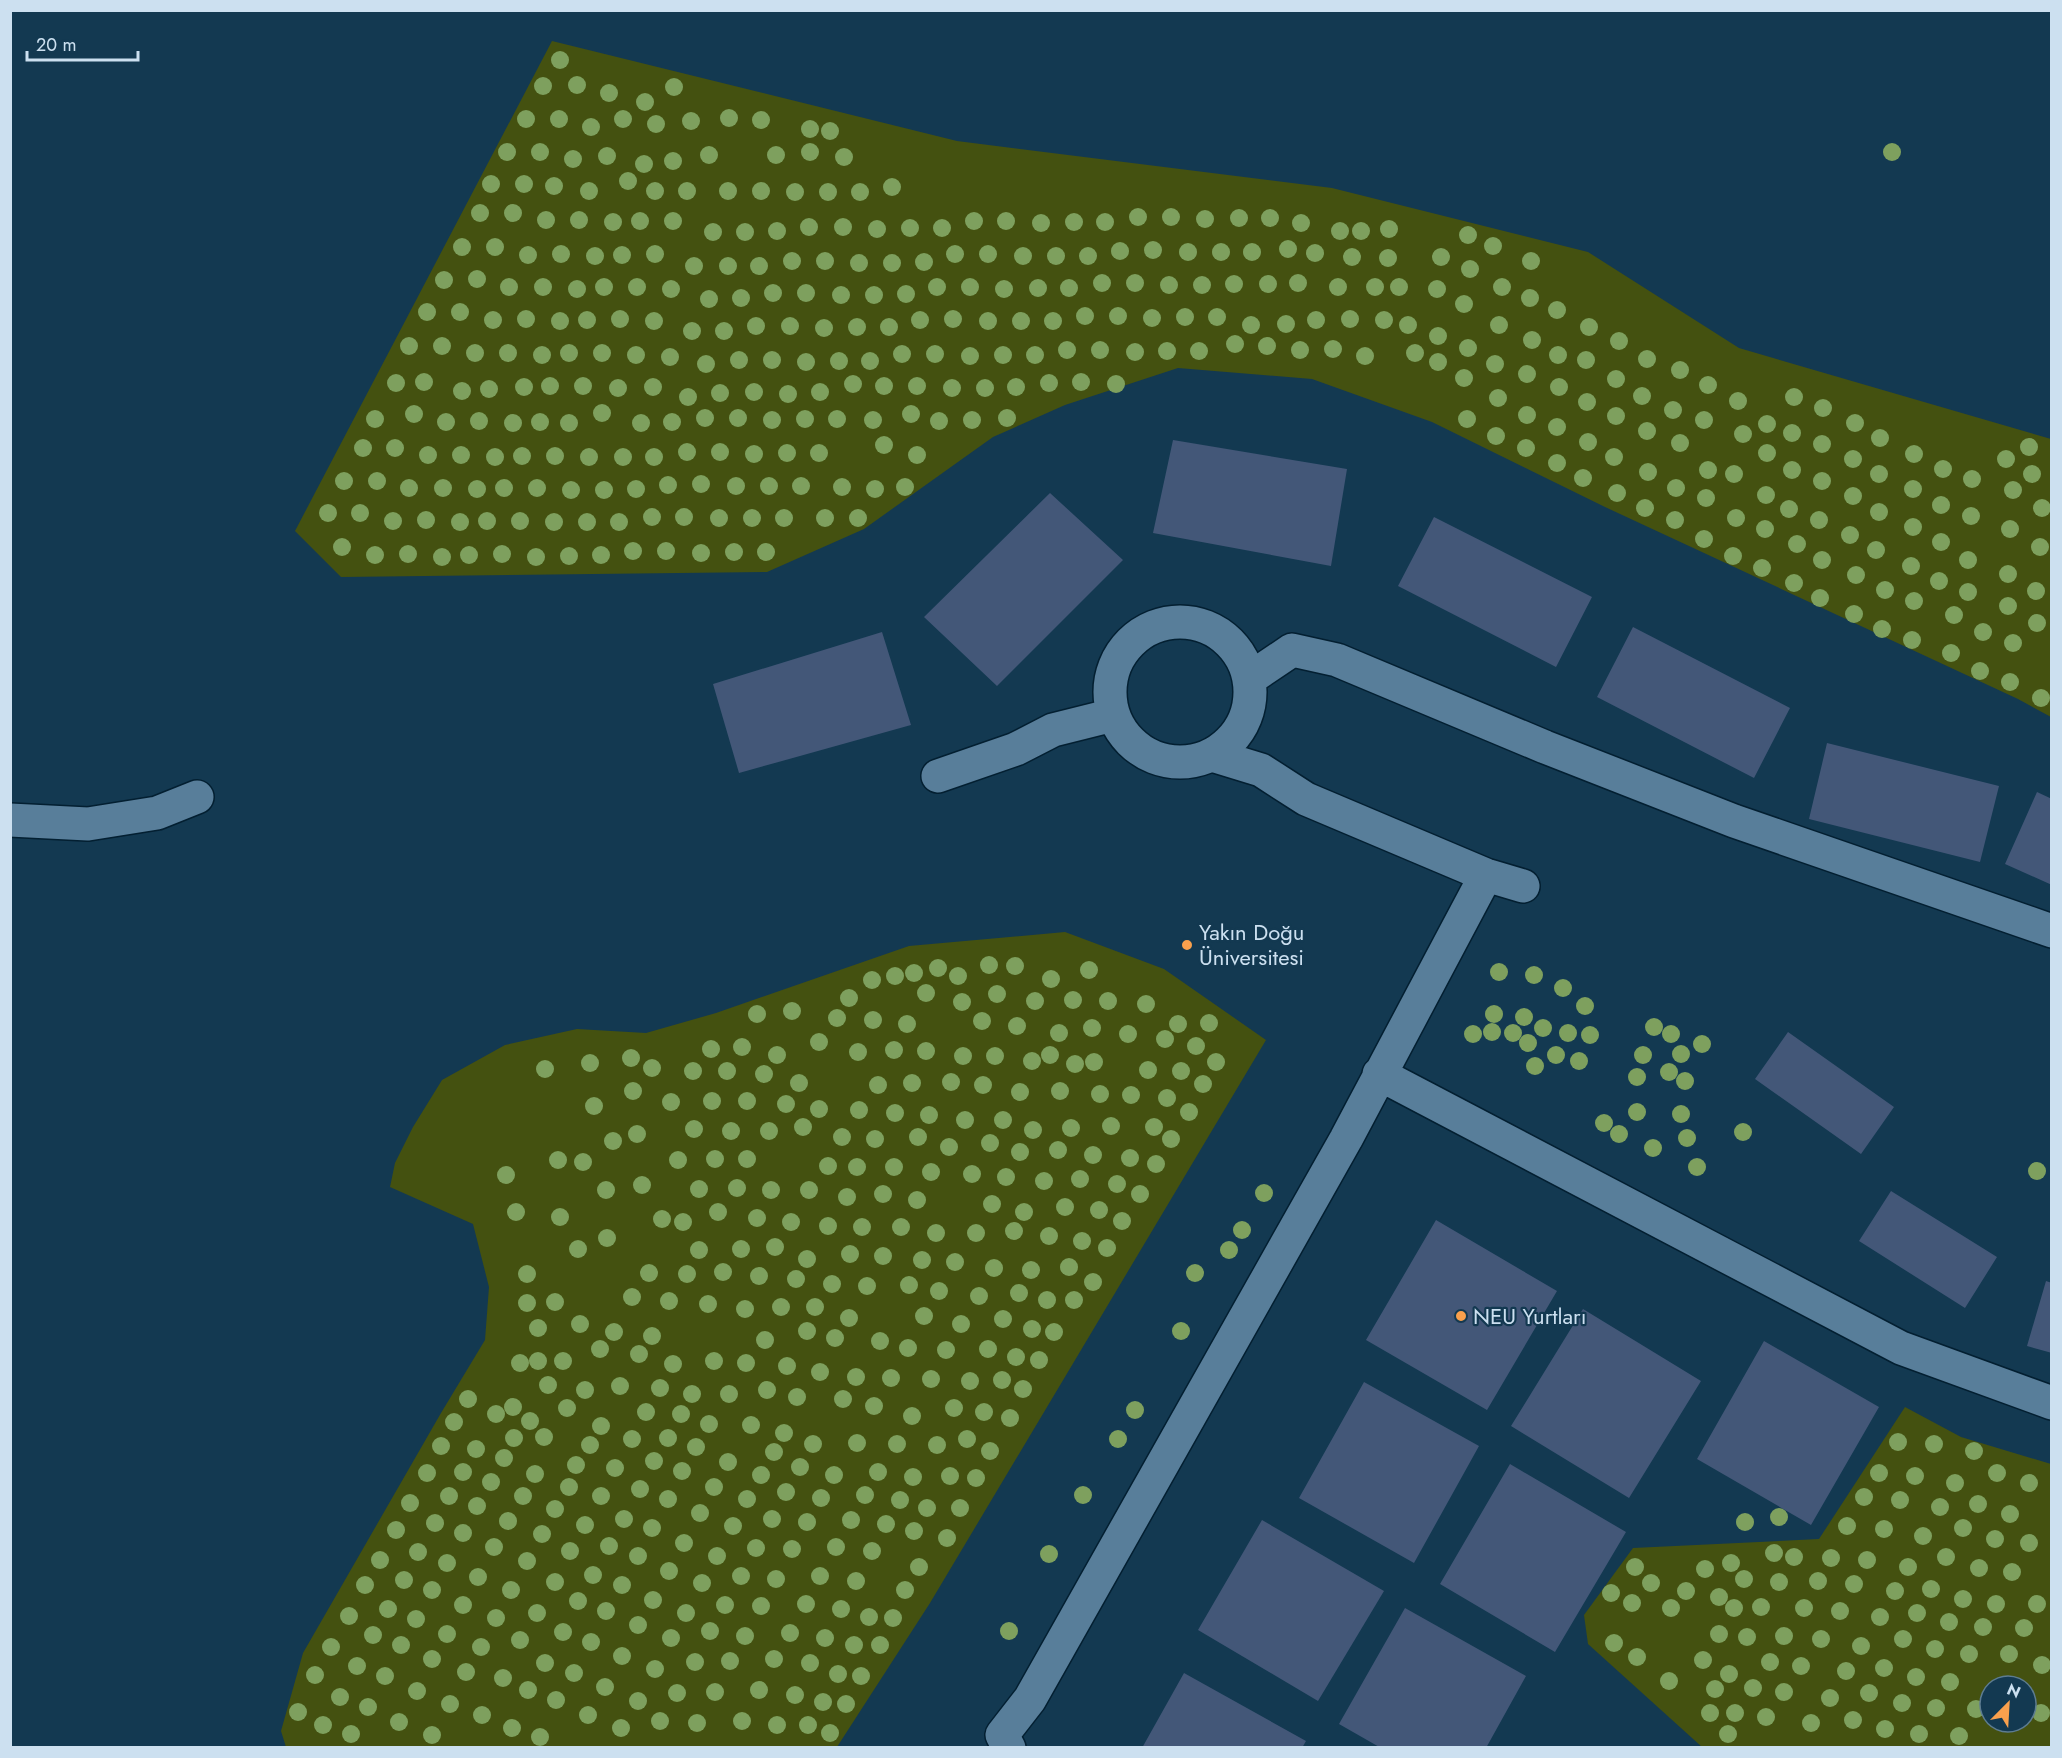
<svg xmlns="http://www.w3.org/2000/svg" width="2062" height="1758" font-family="Jost,sans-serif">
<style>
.green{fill:#445110;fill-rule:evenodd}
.building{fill:#435778}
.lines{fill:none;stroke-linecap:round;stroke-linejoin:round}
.minor-casing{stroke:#031f31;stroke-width:36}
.minor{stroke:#587e9a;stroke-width:33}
.tree{fill:#7ea05e}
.poi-dot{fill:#f9a04d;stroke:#133951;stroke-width:2}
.labels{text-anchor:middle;stroke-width:4.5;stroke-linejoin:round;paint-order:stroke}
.poi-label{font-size:22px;fill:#cce0f0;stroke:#133951;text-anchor:start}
</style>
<rect width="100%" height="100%" fill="#133951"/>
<path class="green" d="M 552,41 L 957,141 L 1332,188 L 1588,252 L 1739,348 L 2051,439 L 2051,717 L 2018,699 L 1605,507 L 1432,422 L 1312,379 L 1178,368 L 1065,405 L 993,437 L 864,529 L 767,572 L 341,577 L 295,531 Z
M 1065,932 L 1164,969 L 1266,1040 L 930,1603 L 837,1747 L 286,1747 L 281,1731 L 303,1653 L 441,1413 L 485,1340 L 489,1287 L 473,1224 L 390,1187 L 395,1163 L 413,1127 L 442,1080 L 505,1045 L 577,1029 L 646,1033 L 716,1013 L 909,946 Z
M 1905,1407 L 1961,1437 L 2051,1464 L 2051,1747 L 1702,1747 L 1588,1644 L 1584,1615 L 1633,1548 L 1819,1539 ZM 1990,1686 L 2026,1686 L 2026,1722 L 1990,1722 Z"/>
<path class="building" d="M 1173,440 L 1347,469 L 1331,566 L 1153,533 Z
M 1050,493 L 1123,560 L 997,686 L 924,617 Z
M 1434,517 L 1592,597 L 1556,667 L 1398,586 Z
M 1633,627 L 1790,708 L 1754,778 L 1597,697 Z
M 882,632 L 911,725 L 739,773 L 713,684 Z
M 1827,743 L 1999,786 L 1980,862 L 1809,819 Z
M 2037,792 L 2052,799 L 2052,885 L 2005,864 Z
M 1788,1032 L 1894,1107 L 1861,1154 L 1755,1079 Z
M 1891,1191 L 1997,1257 L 1965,1308 L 1859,1241 Z
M 1436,1220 L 1557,1291 L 1487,1410 L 1366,1340 Z
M 2046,1281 L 2052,1283 L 2052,1353 L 2027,1346 Z
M 1583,1309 L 1701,1381 L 1629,1498 L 1511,1426 Z
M 1764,1341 L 1879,1407 L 1811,1525 L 1697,1459 Z
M 1364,1382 L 1479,1446 L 1414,1563 L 1299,1498 Z
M 1510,1464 L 1626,1532 L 1555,1652 L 1440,1584 Z
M 1262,1520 L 1384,1591 L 1318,1701 L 1198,1630 Z
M 1405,1608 L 1526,1676 L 1486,1748 L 1381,1748 L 1339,1724 Z
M 1184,1673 L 1306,1741 L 1302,1748 L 1142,1748 Z"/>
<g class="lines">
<g class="minor-casing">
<path id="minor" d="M1110 692a70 70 0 1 1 140 0a70 70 0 1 1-140 0Z
M 1249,679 L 1292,650 L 1337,660 L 1545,747 L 1734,821 L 2052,931
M 1212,755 L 1261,770 L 1306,799 L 1486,875 L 1523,886
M 938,776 L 1016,749 L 1053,730 L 1113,715
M 10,820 L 88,824 L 157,813 L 197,797
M 1379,1074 L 1901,1348 L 2052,1403
M 1009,1748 L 1002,1735 L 1030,1699 L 1346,1139 L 1486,875"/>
</g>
<use href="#minor" class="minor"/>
</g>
<g class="tree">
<circle cx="560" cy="60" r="9"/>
<circle cx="577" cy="85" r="9"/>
<circle cx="543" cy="86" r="9"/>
<circle cx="674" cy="87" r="9"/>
<circle cx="609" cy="93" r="9"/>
<circle cx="645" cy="102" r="9"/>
<circle cx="729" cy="118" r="9"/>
<circle cx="526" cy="119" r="9"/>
<circle cx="559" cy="119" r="9"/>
<circle cx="623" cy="119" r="9"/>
<circle cx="761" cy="120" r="9"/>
<circle cx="691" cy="121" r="9"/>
<circle cx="656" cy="124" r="9"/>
<circle cx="591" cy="127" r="9"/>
<circle cx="810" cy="129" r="9"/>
<circle cx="830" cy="131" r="9"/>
<circle cx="507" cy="152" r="9"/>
<circle cx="540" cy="152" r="9"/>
<circle cx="810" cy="152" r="9"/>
<circle cx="1892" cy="152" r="9"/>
<circle cx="709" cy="155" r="9"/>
<circle cx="776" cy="155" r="9"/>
<circle cx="607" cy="156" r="9"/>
<circle cx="844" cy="157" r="9"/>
<circle cx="573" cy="159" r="9"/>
<circle cx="673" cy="161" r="9"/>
<circle cx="644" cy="164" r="9"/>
<circle cx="628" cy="181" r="9"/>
<circle cx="491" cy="184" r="9"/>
<circle cx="524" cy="184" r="9"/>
<circle cx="554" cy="186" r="9"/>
<circle cx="892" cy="187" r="9"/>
<circle cx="589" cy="191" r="9"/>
<circle cx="655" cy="191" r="9"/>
<circle cx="687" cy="191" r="9"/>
<circle cx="728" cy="191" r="9"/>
<circle cx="761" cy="191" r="9"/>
<circle cx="795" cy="192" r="9"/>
<circle cx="828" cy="192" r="9"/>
<circle cx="860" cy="192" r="9"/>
<circle cx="480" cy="213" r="9"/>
<circle cx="513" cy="213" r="9"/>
<circle cx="1138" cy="217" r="9"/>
<circle cx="1171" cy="217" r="9"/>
<circle cx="1239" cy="218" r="9"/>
<circle cx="1270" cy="218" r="9"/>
<circle cx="1205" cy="219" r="9"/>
<circle cx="546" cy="220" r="9"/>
<circle cx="579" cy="220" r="9"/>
<circle cx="640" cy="221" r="9"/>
<circle cx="673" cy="221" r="9"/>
<circle cx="974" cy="221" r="9"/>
<circle cx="1006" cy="221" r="9"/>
<circle cx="613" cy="222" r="9"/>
<circle cx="1074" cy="222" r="9"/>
<circle cx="1105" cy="222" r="9"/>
<circle cx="1041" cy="223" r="9"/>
<circle cx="1301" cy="223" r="9"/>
<circle cx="809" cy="227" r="9"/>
<circle cx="843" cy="227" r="9"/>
<circle cx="910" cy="228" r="9"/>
<circle cx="942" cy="228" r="9"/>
<circle cx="877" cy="229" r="9"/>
<circle cx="1389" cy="229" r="9"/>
<circle cx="777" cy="231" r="9"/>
<circle cx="1340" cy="231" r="9"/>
<circle cx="1361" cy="231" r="9"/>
<circle cx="713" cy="232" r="9"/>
<circle cx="745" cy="232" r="9"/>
<circle cx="1468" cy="235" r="9"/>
<circle cx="1493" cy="246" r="9"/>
<circle cx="462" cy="247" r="9"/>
<circle cx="495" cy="247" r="9"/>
<circle cx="1288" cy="249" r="9"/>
<circle cx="1153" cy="250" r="9"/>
<circle cx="1120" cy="251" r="9"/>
<circle cx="1188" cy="252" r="9"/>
<circle cx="1221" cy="252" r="9"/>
<circle cx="1252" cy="252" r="9"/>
<circle cx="1315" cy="253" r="9"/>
<circle cx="561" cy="254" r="9"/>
<circle cx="655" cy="254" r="9"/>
<circle cx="955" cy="254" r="9"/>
<circle cx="988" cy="254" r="9"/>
<circle cx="528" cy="255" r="9"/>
<circle cx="622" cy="255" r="9"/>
<circle cx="595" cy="256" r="9"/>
<circle cx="1023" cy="256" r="9"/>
<circle cx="1056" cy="256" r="9"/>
<circle cx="1088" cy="256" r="9"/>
<circle cx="1352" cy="257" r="9"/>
<circle cx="1441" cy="257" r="9"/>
<circle cx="1388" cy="258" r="9"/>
<circle cx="792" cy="261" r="9"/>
<circle cx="825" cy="261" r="9"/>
<circle cx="1531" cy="261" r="9"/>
<circle cx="924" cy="262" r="9"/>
<circle cx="859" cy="263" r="9"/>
<circle cx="892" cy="263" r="9"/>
<circle cx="694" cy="266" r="9"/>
<circle cx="728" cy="266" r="9"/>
<circle cx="759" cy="266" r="9"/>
<circle cx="1470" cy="269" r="9"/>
<circle cx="477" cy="279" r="9"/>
<circle cx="444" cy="280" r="9"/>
<circle cx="1102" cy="283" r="9"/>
<circle cx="1135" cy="283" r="9"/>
<circle cx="1298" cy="283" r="9"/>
<circle cx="1234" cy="284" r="9"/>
<circle cx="1268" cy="284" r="9"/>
<circle cx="1169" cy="285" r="9"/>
<circle cx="1202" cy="285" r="9"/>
<circle cx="509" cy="287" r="9"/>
<circle cx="543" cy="287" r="9"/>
<circle cx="604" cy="287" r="9"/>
<circle cx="637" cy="287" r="9"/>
<circle cx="937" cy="287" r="9"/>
<circle cx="970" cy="287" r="9"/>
<circle cx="1338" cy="287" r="9"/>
<circle cx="1375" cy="287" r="9"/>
<circle cx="1399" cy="287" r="9"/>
<circle cx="1502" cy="287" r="9"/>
<circle cx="1038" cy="288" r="9"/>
<circle cx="1069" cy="288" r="9"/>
<circle cx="577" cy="289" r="9"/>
<circle cx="671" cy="289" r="9"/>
<circle cx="1004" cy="289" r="9"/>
<circle cx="1437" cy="289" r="9"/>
<circle cx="773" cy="293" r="9"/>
<circle cx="806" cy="293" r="9"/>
<circle cx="906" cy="294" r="9"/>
<circle cx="841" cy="295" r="9"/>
<circle cx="874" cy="295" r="9"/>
<circle cx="741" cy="298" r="9"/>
<circle cx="1530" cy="298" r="9"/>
<circle cx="709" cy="299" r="9"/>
<circle cx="1464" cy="304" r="9"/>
<circle cx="1557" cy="310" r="9"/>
<circle cx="427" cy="312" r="9"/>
<circle cx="460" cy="312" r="9"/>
<circle cx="1085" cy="316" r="9"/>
<circle cx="1118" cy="316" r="9"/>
<circle cx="1185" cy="317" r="9"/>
<circle cx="1217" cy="317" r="9"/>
<circle cx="1152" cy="318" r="9"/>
<circle cx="526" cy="319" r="9"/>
<circle cx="620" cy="319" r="9"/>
<circle cx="953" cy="319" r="9"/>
<circle cx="1350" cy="319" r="9"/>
<circle cx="493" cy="320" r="9"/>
<circle cx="587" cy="320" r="9"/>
<circle cx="920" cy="320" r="9"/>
<circle cx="1316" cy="320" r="9"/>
<circle cx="1384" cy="320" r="9"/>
<circle cx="560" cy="321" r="9"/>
<circle cx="654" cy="321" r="9"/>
<circle cx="988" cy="321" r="9"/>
<circle cx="1021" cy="321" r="9"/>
<circle cx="1053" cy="321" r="9"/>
<circle cx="1286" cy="324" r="9"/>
<circle cx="1251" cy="325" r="9"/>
<circle cx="1408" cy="325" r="9"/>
<circle cx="1499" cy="325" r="9"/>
<circle cx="756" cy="326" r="9"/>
<circle cx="790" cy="326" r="9"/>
<circle cx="857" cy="327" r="9"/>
<circle cx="889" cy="327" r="9"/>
<circle cx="1589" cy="327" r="9"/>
<circle cx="824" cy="328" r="9"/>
<circle cx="692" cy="331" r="9"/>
<circle cx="724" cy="331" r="9"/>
<circle cx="1438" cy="336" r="9"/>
<circle cx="1532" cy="340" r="9"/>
<circle cx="1619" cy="341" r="9"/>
<circle cx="1235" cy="344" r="9"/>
<circle cx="409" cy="346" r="9"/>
<circle cx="442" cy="346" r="9"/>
<circle cx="1267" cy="346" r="9"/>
<circle cx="1468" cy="348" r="9"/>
<circle cx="1333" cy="349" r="9"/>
<circle cx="1067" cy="350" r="9"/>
<circle cx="1100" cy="350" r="9"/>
<circle cx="1300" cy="350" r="9"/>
<circle cx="1167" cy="351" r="9"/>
<circle cx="1199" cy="351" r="9"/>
<circle cx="1135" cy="352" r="9"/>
<circle cx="475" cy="353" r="9"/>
<circle cx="508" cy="353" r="9"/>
<circle cx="569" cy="353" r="9"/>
<circle cx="602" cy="353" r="9"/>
<circle cx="1415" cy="353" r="9"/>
<circle cx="902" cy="354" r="9"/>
<circle cx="935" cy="354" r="9"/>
<circle cx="542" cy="355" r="9"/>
<circle cx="636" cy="355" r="9"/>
<circle cx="1003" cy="355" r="9"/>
<circle cx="1035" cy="355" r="9"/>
<circle cx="1558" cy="355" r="9"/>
<circle cx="970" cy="356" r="9"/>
<circle cx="1365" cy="356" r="9"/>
<circle cx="670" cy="357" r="9"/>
<circle cx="1647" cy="359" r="9"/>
<circle cx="739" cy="360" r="9"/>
<circle cx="772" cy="360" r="9"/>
<circle cx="1586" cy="360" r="9"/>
<circle cx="839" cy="361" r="9"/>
<circle cx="870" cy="361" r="9"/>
<circle cx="806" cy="362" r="9"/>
<circle cx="1438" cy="362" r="9"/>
<circle cx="706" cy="364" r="9"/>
<circle cx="1495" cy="364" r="9"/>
<circle cx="1680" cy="370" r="9"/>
<circle cx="1527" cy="374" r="9"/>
<circle cx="1464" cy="378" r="9"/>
<circle cx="1616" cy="379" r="9"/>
<circle cx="424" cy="382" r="9"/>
<circle cx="1081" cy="382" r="9"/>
<circle cx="396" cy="383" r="9"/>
<circle cx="1049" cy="383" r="9"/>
<circle cx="853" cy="384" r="9"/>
<circle cx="1116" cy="384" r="9"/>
<circle cx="1708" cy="385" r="9"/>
<circle cx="550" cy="386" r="9"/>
<circle cx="583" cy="386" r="9"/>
<circle cx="884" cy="386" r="9"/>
<circle cx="917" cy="386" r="9"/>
<circle cx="524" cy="387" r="9"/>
<circle cx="653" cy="387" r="9"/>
<circle cx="1016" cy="387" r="9"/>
<circle cx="1559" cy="387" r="9"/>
<circle cx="618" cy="388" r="9"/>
<circle cx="952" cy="388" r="9"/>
<circle cx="985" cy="388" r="9"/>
<circle cx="489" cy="389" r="9"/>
<circle cx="462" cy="391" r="9"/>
<circle cx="754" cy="392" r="9"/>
<circle cx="820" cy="392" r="9"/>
<circle cx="720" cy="393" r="9"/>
<circle cx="788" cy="394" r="9"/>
<circle cx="1642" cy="396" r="9"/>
<circle cx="688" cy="397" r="9"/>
<circle cx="1794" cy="397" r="9"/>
<circle cx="1498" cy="398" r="9"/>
<circle cx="1738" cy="401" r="9"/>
<circle cx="1587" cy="402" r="9"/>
<circle cx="1823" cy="408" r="9"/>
<circle cx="1673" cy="410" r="9"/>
<circle cx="602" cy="413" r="9"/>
<circle cx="414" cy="414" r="9"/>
<circle cx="911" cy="414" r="9"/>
<circle cx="1527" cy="415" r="9"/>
<circle cx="1616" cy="416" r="9"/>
<circle cx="705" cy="418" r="9"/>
<circle cx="738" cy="418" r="9"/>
<circle cx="1007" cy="418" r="9"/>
<circle cx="375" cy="419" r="9"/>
<circle cx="805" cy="419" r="9"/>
<circle cx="837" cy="419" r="9"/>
<circle cx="1467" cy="419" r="9"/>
<circle cx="772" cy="420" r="9"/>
<circle cx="873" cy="420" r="9"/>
<circle cx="972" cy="420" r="9"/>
<circle cx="1704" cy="420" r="9"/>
<circle cx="479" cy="421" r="9"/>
<circle cx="939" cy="421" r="9"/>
<circle cx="446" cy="422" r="9"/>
<circle cx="540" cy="422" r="9"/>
<circle cx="672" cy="422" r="9"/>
<circle cx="513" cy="423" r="9"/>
<circle cx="569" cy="423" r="9"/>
<circle cx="641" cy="423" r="9"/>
<circle cx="1855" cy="423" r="9"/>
<circle cx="1767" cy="424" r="9"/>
<circle cx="1557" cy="427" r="9"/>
<circle cx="1647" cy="431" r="9"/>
<circle cx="1792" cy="433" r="9"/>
<circle cx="1743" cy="434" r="9"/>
<circle cx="1496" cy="436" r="9"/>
<circle cx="1880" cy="438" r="9"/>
<circle cx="1588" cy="442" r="9"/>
<circle cx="1680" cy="443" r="9"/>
<circle cx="1822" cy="444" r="9"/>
<circle cx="884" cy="445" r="9"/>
<circle cx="2029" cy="447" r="9"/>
<circle cx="363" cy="448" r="9"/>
<circle cx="395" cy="448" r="9"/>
<circle cx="1526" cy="448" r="9"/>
<circle cx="687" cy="452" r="9"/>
<circle cx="720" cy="452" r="9"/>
<circle cx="787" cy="453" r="9"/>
<circle cx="819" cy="453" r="9"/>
<circle cx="1767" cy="453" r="9"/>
<circle cx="754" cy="454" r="9"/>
<circle cx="1914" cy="454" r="9"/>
<circle cx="428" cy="455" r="9"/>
<circle cx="461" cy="455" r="9"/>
<circle cx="917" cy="455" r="9"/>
<circle cx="522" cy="456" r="9"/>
<circle cx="555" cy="456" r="9"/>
<circle cx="495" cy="457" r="9"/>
<circle cx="589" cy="457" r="9"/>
<circle cx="623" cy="457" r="9"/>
<circle cx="654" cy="457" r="9"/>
<circle cx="1614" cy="457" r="9"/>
<circle cx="1853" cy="459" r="9"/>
<circle cx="2006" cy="459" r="9"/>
<circle cx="1557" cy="463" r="9"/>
<circle cx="1943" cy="469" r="9"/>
<circle cx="1708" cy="470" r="9"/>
<circle cx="1792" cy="470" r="9"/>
<circle cx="1648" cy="472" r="9"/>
<circle cx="1734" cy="474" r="9"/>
<circle cx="1879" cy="474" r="9"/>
<circle cx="2032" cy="474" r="9"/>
<circle cx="1583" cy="478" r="9"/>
<circle cx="1972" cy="479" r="9"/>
<circle cx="344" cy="481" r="9"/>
<circle cx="377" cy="481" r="9"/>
<circle cx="1822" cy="481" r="9"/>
<circle cx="701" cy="484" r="9"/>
<circle cx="668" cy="485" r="9"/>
<circle cx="736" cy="486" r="9"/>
<circle cx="769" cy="486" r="9"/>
<circle cx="801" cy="486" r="9"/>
<circle cx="842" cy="487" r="9"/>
<circle cx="905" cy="487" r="9"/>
<circle cx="409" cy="488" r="9"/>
<circle cx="443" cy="488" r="9"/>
<circle cx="504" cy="488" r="9"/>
<circle cx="537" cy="488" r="9"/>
<circle cx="1676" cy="488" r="9"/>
<circle cx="477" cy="489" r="9"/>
<circle cx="636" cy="489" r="9"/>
<circle cx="875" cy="489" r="9"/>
<circle cx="1913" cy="489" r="9"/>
<circle cx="571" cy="490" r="9"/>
<circle cx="604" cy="490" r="9"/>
<circle cx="2013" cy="490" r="9"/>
<circle cx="1617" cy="493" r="9"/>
<circle cx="1766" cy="495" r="9"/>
<circle cx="1853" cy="496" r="9"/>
<circle cx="1706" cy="498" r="9"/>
<circle cx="1941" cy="505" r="9"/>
<circle cx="1645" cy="508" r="9"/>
<circle cx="2042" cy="508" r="9"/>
<circle cx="1789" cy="509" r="9"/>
<circle cx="1879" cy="512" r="9"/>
<circle cx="328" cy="513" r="9"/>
<circle cx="360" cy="513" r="9"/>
<circle cx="1971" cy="516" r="9"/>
<circle cx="652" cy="517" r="9"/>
<circle cx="684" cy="517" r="9"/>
<circle cx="719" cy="518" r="9"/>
<circle cx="752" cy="518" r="9"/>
<circle cx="784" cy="518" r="9"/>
<circle cx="825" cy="518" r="9"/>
<circle cx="858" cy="518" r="9"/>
<circle cx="1736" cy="518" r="9"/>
<circle cx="426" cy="520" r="9"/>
<circle cx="1675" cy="520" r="9"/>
<circle cx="1819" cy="520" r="9"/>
<circle cx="393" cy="521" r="9"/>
<circle cx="487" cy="521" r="9"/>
<circle cx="520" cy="521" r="9"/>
<circle cx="460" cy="522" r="9"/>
<circle cx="554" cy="522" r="9"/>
<circle cx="587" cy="522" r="9"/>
<circle cx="619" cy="522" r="9"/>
<circle cx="1913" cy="527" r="9"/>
<circle cx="1765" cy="529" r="9"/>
<circle cx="2010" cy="529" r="9"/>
<circle cx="1850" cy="535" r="9"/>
<circle cx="1704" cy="539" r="9"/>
<circle cx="1941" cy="542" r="9"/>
<circle cx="1797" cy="544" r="9"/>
<circle cx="342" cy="547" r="9"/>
<circle cx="2040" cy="547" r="9"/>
<circle cx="1876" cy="550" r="9"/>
<circle cx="633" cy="551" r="9"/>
<circle cx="666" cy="551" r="9"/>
<circle cx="734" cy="552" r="9"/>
<circle cx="766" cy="552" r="9"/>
<circle cx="701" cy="553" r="9"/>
<circle cx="408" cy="554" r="9"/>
<circle cx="502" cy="554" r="9"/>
<circle cx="375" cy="555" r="9"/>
<circle cx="469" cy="555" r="9"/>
<circle cx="601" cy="555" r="9"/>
<circle cx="569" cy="556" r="9"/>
<circle cx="1733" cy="556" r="9"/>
<circle cx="442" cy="557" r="9"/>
<circle cx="536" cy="557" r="9"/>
<circle cx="1822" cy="560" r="9"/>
<circle cx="1968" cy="560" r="9"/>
<circle cx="1911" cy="566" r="9"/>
<circle cx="1762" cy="568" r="9"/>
<circle cx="2008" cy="574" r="9"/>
<circle cx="1856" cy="575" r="9"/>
<circle cx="1939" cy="581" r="9"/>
<circle cx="1794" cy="583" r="9"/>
<circle cx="1885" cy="590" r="9"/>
<circle cx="2036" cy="591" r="9"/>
<circle cx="1968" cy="592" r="9"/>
<circle cx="1820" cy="598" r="9"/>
<circle cx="1914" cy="601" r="9"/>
<circle cx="2008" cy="606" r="9"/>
<circle cx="1854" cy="614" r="9"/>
<circle cx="1954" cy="615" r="9"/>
<circle cx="2037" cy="623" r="9"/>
<circle cx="1882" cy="629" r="9"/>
<circle cx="1983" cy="632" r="9"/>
<circle cx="1912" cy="640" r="9"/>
<circle cx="2013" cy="643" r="9"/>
<circle cx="1951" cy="653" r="9"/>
<circle cx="1980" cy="671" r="9"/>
<circle cx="2010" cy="682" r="9"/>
<circle cx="2041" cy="698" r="9"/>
<circle cx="989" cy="965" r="9"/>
<circle cx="1015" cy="966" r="9"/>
<circle cx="938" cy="968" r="9"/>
<circle cx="1089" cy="970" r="9"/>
<circle cx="1499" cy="972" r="9"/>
<circle cx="914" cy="973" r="9"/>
<circle cx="1534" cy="975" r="9"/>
<circle cx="895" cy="976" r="9"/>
<circle cx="958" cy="976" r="9"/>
<circle cx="1051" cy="979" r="9"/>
<circle cx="872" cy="980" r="9"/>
<circle cx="1563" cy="988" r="9"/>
<circle cx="926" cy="993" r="9"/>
<circle cx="997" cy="994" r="9"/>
<circle cx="849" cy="998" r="9"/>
<circle cx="1073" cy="1000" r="9"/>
<circle cx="1035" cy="1001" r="9"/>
<circle cx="1108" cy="1001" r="9"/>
<circle cx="962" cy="1002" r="9"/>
<circle cx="1146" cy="1004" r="9"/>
<circle cx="1585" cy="1006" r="9"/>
<circle cx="792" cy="1011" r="9"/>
<circle cx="757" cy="1014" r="9"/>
<circle cx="1494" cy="1014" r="9"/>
<circle cx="1524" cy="1017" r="9"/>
<circle cx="837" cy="1018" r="9"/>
<circle cx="873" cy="1020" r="9"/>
<circle cx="982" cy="1021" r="9"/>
<circle cx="1209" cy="1023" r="9"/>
<circle cx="907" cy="1024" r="9"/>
<circle cx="1178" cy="1024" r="9"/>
<circle cx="1017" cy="1026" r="9"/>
<circle cx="1654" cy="1027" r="9"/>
<circle cx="1092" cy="1028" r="9"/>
<circle cx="1543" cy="1028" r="9"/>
<circle cx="1492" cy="1032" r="9"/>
<circle cx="1059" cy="1033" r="9"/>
<circle cx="1513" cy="1033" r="9"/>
<circle cx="1568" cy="1033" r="9"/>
<circle cx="1128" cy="1034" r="9"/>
<circle cx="1473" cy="1034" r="9"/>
<circle cx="1671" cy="1034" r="9"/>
<circle cx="1590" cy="1035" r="9"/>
<circle cx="1165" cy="1039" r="9"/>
<circle cx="819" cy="1042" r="9"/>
<circle cx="1528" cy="1043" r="9"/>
<circle cx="1702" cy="1044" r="9"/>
<circle cx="1196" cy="1046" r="9"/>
<circle cx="742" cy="1047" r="9"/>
<circle cx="711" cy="1049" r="9"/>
<circle cx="894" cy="1050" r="9"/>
<circle cx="926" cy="1051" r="9"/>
<circle cx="858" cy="1052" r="9"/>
<circle cx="1681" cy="1054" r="9"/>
<circle cx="777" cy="1055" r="9"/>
<circle cx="1050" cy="1055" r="9"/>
<circle cx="1556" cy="1055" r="9"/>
<circle cx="1643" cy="1055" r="9"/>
<circle cx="963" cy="1056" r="9"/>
<circle cx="995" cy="1056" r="9"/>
<circle cx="631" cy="1058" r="9"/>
<circle cx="1032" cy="1061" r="9"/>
<circle cx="1579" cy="1061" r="9"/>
<circle cx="1094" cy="1062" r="9"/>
<circle cx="1216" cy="1062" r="9"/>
<circle cx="590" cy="1063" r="9"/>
<circle cx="1075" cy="1064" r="9"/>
<circle cx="1535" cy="1066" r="9"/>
<circle cx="652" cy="1068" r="9"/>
<circle cx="545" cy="1069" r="9"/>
<circle cx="1148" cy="1070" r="9"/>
<circle cx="693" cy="1071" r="9"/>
<circle cx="727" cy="1071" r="9"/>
<circle cx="1181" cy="1071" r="9"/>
<circle cx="1669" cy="1072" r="9"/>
<circle cx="764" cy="1074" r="9"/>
<circle cx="1637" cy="1077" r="9"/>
<circle cx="1685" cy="1081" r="9"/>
<circle cx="951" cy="1082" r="9"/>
<circle cx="799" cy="1083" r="9"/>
<circle cx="912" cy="1083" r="9"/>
<circle cx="1203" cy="1084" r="9"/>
<circle cx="878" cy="1085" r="9"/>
<circle cx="983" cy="1085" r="9"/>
<circle cx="633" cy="1091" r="9"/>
<circle cx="1060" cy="1091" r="9"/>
<circle cx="1020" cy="1092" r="9"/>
<circle cx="1100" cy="1094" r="9"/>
<circle cx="1131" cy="1095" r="9"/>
<circle cx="1167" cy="1098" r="9"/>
<circle cx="712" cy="1101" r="9"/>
<circle cx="747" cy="1101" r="9"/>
<circle cx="671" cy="1102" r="9"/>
<circle cx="786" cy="1104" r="9"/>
<circle cx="594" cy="1106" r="9"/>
<circle cx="819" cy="1109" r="9"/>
<circle cx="859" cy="1110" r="9"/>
<circle cx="1189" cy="1112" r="9"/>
<circle cx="1637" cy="1112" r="9"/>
<circle cx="895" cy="1113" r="9"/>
<circle cx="1681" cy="1114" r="9"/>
<circle cx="929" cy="1115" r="9"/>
<circle cx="965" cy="1120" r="9"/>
<circle cx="1003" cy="1120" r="9"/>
<circle cx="1604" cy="1123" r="9"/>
<circle cx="1111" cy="1126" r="9"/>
<circle cx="803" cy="1127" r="9"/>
<circle cx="1154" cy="1127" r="9"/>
<circle cx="1071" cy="1128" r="9"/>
<circle cx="694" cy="1129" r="9"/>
<circle cx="1033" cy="1130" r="9"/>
<circle cx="731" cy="1131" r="9"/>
<circle cx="769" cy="1131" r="9"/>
<circle cx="1743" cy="1132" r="9"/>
<circle cx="637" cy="1134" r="9"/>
<circle cx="1619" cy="1134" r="9"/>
<circle cx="842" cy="1137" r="9"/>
<circle cx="918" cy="1137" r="9"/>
<circle cx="1687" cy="1138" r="9"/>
<circle cx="875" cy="1139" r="9"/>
<circle cx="1171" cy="1139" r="9"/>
<circle cx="613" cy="1141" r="9"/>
<circle cx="990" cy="1143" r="9"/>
<circle cx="949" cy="1147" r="9"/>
<circle cx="1653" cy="1148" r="9"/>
<circle cx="1058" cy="1150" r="9"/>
<circle cx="1020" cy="1152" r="9"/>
<circle cx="1093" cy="1155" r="9"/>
<circle cx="1130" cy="1158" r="9"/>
<circle cx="715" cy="1159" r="9"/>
<circle cx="747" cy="1159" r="9"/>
<circle cx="558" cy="1160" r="9"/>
<circle cx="678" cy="1160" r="9"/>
<circle cx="583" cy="1162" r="9"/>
<circle cx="1156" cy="1164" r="9"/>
<circle cx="828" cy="1166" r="9"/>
<circle cx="857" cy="1167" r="9"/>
<circle cx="894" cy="1167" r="9"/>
<circle cx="1697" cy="1167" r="9"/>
<circle cx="2037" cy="1171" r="9"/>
<circle cx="931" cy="1172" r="9"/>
<circle cx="972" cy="1174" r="9"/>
<circle cx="506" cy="1175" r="9"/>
<circle cx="1006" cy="1177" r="9"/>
<circle cx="1080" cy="1179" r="9"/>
<circle cx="1044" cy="1181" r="9"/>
<circle cx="1117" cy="1184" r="9"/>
<circle cx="642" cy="1185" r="9"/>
<circle cx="737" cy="1188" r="9"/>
<circle cx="699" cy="1189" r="9"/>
<circle cx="606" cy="1190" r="9"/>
<circle cx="771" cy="1190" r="9"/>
<circle cx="809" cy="1190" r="9"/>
<circle cx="1264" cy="1193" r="9"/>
<circle cx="883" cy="1194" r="9"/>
<circle cx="1140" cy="1194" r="9"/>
<circle cx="847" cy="1197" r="9"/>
<circle cx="917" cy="1200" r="9"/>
<circle cx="992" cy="1204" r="9"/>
<circle cx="1065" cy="1207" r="9"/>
<circle cx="1099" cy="1210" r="9"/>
<circle cx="516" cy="1212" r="9"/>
<circle cx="718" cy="1212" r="9"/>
<circle cx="1024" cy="1212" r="9"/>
<circle cx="560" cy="1217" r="9"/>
<circle cx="757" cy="1218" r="9"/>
<circle cx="662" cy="1219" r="9"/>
<circle cx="1122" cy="1221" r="9"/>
<circle cx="683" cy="1222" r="9"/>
<circle cx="791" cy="1222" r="9"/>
<circle cx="828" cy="1226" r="9"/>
<circle cx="862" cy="1227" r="9"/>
<circle cx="901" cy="1227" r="9"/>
<circle cx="1242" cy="1230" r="9"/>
<circle cx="1014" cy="1231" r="9"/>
<circle cx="936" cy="1233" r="9"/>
<circle cx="976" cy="1233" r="9"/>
<circle cx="1049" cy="1236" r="9"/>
<circle cx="607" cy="1238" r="9"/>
<circle cx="1082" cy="1241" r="9"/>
<circle cx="775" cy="1247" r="9"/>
<circle cx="1107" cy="1248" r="9"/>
<circle cx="578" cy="1249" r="9"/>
<circle cx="741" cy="1249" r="9"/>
<circle cx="699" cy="1250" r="9"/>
<circle cx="1229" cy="1250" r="9"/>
<circle cx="850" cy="1254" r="9"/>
<circle cx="883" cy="1256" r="9"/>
<circle cx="807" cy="1259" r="9"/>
<circle cx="922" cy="1260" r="9"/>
<circle cx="955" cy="1262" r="9"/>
<circle cx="1069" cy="1267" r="9"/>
<circle cx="994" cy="1268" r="9"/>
<circle cx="1031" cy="1270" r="9"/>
<circle cx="723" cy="1272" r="9"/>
<circle cx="649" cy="1273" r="9"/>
<circle cx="1195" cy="1273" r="9"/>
<circle cx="527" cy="1274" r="9"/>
<circle cx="687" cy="1274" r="9"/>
<circle cx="759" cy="1276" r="9"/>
<circle cx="796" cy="1279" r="9"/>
<circle cx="1093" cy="1282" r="9"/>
<circle cx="832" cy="1284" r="9"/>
<circle cx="909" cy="1285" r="9"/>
<circle cx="867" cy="1286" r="9"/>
<circle cx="939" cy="1291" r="9"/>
<circle cx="1019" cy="1293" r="9"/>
<circle cx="979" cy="1296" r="9"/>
<circle cx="632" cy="1297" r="9"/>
<circle cx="1047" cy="1300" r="9"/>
<circle cx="1074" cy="1300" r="9"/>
<circle cx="669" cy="1301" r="9"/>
<circle cx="555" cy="1302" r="9"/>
<circle cx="527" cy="1303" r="9"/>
<circle cx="708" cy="1304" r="9"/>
<circle cx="781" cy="1307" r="9"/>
<circle cx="815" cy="1307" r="9"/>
<circle cx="745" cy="1309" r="9"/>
<circle cx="924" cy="1316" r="9"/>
<circle cx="849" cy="1318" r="9"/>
<circle cx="1003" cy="1319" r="9"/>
<circle cx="580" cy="1324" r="9"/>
<circle cx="961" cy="1324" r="9"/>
<circle cx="538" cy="1328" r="9"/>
<circle cx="1032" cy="1329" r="9"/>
<circle cx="807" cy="1331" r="9"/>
<circle cx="1181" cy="1331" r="9"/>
<circle cx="614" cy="1332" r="9"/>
<circle cx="1054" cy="1332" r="9"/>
<circle cx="652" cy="1336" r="9"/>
<circle cx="835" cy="1338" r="9"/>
<circle cx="765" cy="1340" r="9"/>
<circle cx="880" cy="1341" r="9"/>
<circle cx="908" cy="1348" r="9"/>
<circle cx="600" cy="1349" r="9"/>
<circle cx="988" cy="1349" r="9"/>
<circle cx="946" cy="1350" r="9"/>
<circle cx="639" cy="1354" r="9"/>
<circle cx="1016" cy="1357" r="9"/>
<circle cx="1039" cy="1360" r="9"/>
<circle cx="538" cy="1361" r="9"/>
<circle cx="563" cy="1361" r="9"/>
<circle cx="714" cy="1361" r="9"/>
<circle cx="520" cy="1363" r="9"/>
<circle cx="746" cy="1363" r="9"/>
<circle cx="673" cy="1364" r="9"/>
<circle cx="787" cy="1366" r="9"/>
<circle cx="820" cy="1372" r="9"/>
<circle cx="856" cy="1377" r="9"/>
<circle cx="891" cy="1378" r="9"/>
<circle cx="931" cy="1379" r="9"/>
<circle cx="1002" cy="1380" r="9"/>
<circle cx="970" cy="1381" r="9"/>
<circle cx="548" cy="1385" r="9"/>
<circle cx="620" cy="1386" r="9"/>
<circle cx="660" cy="1388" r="9"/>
<circle cx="1023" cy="1389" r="9"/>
<circle cx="585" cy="1390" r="9"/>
<circle cx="767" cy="1390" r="9"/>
<circle cx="692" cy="1394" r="9"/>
<circle cx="729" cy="1394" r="9"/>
<circle cx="797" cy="1397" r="9"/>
<circle cx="468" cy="1399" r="9"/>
<circle cx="843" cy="1399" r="9"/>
<circle cx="874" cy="1406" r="9"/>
<circle cx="513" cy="1407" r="9"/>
<circle cx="567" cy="1408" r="9"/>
<circle cx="954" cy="1408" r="9"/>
<circle cx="1135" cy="1410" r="9"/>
<circle cx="646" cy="1412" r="9"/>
<circle cx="984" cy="1412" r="9"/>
<circle cx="496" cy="1414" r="9"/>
<circle cx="681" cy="1414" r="9"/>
<circle cx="912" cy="1416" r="9"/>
<circle cx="1010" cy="1418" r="9"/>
<circle cx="530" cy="1421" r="9"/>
<circle cx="454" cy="1422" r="9"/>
<circle cx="709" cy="1424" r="9"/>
<circle cx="751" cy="1425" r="9"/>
<circle cx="601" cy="1426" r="9"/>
<circle cx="784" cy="1433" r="9"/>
<circle cx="544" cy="1437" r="9"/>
<circle cx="514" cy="1438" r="9"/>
<circle cx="668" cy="1438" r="9"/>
<circle cx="632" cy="1439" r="9"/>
<circle cx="967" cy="1439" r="9"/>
<circle cx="1118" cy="1439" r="9"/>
<circle cx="1898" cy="1442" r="9"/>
<circle cx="857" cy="1443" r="9"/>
<circle cx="813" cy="1444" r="9"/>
<circle cx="897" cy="1444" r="9"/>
<circle cx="1934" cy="1444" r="9"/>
<circle cx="590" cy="1445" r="9"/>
<circle cx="937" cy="1445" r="9"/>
<circle cx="441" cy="1446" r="9"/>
<circle cx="696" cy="1447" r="9"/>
<circle cx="476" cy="1449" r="9"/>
<circle cx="990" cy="1451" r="9"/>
<circle cx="1974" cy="1451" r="9"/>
<circle cx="774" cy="1452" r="9"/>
<circle cx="504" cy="1458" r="9"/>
<circle cx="654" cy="1461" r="9"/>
<circle cx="728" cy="1462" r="9"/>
<circle cx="576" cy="1465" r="9"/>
<circle cx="800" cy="1467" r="9"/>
<circle cx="615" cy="1468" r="9"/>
<circle cx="682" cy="1471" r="9"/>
<circle cx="463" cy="1472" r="9"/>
<circle cx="878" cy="1472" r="9"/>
<circle cx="427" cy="1473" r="9"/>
<circle cx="1879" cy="1473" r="9"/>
<circle cx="1997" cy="1473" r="9"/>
<circle cx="535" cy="1474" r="9"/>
<circle cx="761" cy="1475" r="9"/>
<circle cx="834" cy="1475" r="9"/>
<circle cx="950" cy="1476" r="9"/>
<circle cx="1915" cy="1476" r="9"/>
<circle cx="913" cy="1477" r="9"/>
<circle cx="976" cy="1478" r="9"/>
<circle cx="491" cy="1482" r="9"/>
<circle cx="1955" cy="1483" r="9"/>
<circle cx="2029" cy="1483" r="9"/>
<circle cx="569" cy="1487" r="9"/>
<circle cx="714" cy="1487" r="9"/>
<circle cx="640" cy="1489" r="9"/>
<circle cx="786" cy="1492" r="9"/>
<circle cx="865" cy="1495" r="9"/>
<circle cx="1083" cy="1495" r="9"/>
<circle cx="449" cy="1496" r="9"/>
<circle cx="523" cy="1496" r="9"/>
<circle cx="601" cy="1496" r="9"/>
<circle cx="1864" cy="1497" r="9"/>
<circle cx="821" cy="1498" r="9"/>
<circle cx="668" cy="1499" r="9"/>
<circle cx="747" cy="1499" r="9"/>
<circle cx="900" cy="1500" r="9"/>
<circle cx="1900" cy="1500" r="9"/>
<circle cx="410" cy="1503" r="9"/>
<circle cx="1978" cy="1504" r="9"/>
<circle cx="477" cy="1506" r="9"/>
<circle cx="1940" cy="1507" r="9"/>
<circle cx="927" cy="1508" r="9"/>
<circle cx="960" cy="1508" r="9"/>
<circle cx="555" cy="1509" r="9"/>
<circle cx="700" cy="1513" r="9"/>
<circle cx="2010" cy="1514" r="9"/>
<circle cx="1779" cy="1517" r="9"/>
<circle cx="624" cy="1519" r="9"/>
<circle cx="772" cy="1519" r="9"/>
<circle cx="851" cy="1520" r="9"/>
<circle cx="508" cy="1521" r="9"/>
<circle cx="807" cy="1522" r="9"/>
<circle cx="1745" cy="1522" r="9"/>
<circle cx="435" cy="1523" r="9"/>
<circle cx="886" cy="1524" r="9"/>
<circle cx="585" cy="1525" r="9"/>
<circle cx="733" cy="1526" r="9"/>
<circle cx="1847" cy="1526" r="9"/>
<circle cx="652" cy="1528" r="9"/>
<circle cx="1963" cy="1528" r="9"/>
<circle cx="1884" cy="1529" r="9"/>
<circle cx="396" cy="1530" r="9"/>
<circle cx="914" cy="1531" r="9"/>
<circle cx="463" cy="1533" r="9"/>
<circle cx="542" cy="1534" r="9"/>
<circle cx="1923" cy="1536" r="9"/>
<circle cx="947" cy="1538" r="9"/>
<circle cx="1995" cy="1539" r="9"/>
<circle cx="684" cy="1543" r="9"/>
<circle cx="2029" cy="1543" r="9"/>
<circle cx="609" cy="1546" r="9"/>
<circle cx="494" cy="1547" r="9"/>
<circle cx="836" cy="1547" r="9"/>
<circle cx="756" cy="1548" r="9"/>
<circle cx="792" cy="1549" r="9"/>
<circle cx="570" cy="1551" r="9"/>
<circle cx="872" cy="1551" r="9"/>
<circle cx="418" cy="1552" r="9"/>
<circle cx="1774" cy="1553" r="9"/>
<circle cx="1049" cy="1554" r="9"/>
<circle cx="638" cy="1556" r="9"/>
<circle cx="717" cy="1556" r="9"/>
<circle cx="1794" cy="1557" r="9"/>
<circle cx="1946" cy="1557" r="9"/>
<circle cx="1831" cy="1558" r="9"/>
<circle cx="380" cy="1560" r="9"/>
<circle cx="1867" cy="1560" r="9"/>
<circle cx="527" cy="1561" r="9"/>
<circle cx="447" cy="1563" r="9"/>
<circle cx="1731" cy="1563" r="9"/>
<circle cx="919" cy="1567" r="9"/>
<circle cx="1635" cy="1567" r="9"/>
<circle cx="1908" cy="1567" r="9"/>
<circle cx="1979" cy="1568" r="9"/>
<circle cx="1705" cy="1569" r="9"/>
<circle cx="669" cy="1571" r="9"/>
<circle cx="2012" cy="1572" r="9"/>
<circle cx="593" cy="1575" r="9"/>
<circle cx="741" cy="1576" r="9"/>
<circle cx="820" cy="1576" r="9"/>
<circle cx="478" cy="1577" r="9"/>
<circle cx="776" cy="1579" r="9"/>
<circle cx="1744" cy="1579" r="9"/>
<circle cx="404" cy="1580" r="9"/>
<circle cx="856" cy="1581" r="9"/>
<circle cx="1818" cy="1581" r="9"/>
<circle cx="555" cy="1582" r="9"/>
<circle cx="1779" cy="1582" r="9"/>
<circle cx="702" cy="1583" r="9"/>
<circle cx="1651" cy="1583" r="9"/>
<circle cx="1854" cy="1584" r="9"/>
<circle cx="365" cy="1585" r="9"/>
<circle cx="622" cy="1585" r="9"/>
<circle cx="1931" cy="1589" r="9"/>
<circle cx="432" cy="1590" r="9"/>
<circle cx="511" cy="1590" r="9"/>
<circle cx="905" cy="1590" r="9"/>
<circle cx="1686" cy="1591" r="9"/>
<circle cx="1895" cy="1591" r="9"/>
<circle cx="1611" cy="1593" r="9"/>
<circle cx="1719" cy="1597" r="9"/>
<circle cx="1963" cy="1599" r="9"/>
<circle cx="653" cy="1600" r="9"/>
<circle cx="578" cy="1601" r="9"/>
<circle cx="1632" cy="1603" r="9"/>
<circle cx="806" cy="1604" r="9"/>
<circle cx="1996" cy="1604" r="9"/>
<circle cx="2037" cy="1604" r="9"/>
<circle cx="463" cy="1605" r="9"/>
<circle cx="725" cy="1605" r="9"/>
<circle cx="761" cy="1606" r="9"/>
<circle cx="1761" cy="1607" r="9"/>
<circle cx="1671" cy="1608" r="9"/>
<circle cx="1734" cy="1608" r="9"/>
<circle cx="1804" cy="1608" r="9"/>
<circle cx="388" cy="1609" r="9"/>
<circle cx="841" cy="1609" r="9"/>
<circle cx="606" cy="1611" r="9"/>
<circle cx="1840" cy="1611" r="9"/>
<circle cx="537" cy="1613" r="9"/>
<circle cx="686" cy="1613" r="9"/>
<circle cx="1917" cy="1613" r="9"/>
<circle cx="349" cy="1616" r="9"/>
<circle cx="869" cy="1617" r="9"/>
<circle cx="1880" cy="1617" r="9"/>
<circle cx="496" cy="1618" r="9"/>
<circle cx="893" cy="1618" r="9"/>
<circle cx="416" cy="1619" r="9"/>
<circle cx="1949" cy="1622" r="9"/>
<circle cx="638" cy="1625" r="9"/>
<circle cx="1983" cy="1627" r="9"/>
<circle cx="2024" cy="1628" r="9"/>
<circle cx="710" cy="1631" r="9"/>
<circle cx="1009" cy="1631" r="9"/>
<circle cx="563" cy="1632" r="9"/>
<circle cx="790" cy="1633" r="9"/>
<circle cx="447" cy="1634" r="9"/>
<circle cx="1719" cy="1634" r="9"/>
<circle cx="373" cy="1635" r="9"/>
<circle cx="745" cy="1636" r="9"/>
<circle cx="1784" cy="1636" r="9"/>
<circle cx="1747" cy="1637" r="9"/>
<circle cx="671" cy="1638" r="9"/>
<circle cx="825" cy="1638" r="9"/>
<circle cx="1821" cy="1639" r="9"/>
<circle cx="1903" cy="1639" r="9"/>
<circle cx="520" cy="1640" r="9"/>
<circle cx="591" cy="1642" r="9"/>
<circle cx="1614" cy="1643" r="9"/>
<circle cx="401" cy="1645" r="9"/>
<circle cx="854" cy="1645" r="9"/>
<circle cx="880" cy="1645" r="9"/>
<circle cx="1861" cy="1646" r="9"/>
<circle cx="331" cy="1647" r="9"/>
<circle cx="481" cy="1647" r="9"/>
<circle cx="1935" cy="1649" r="9"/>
<circle cx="1969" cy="1654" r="9"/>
<circle cx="2009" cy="1654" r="9"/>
<circle cx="622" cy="1656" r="9"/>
<circle cx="1637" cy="1657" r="9"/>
<circle cx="432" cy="1659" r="9"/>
<circle cx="774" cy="1659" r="9"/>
<circle cx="1703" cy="1660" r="9"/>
<circle cx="730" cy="1661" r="9"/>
<circle cx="695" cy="1662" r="9"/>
<circle cx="1770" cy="1662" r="9"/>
<circle cx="545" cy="1663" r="9"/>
<circle cx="810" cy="1663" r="9"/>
<circle cx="2042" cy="1665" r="9"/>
<circle cx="357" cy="1666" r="9"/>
<circle cx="1801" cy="1666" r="9"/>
<circle cx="1884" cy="1668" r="9"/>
<circle cx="655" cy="1669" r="9"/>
<circle cx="1846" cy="1671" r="9"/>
<circle cx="466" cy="1672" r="9"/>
<circle cx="574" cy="1673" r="9"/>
<circle cx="838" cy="1674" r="9"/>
<circle cx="1729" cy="1674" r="9"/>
<circle cx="315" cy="1675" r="9"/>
<circle cx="385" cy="1676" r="9"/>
<circle cx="861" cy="1676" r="9"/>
<circle cx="1916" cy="1677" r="9"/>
<circle cx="503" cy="1678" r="9"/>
<circle cx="1669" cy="1681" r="9"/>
<circle cx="1950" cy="1682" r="9"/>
<circle cx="605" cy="1687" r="9"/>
<circle cx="1753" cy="1688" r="9"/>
<circle cx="1715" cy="1689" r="9"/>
<circle cx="528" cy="1690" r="9"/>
<circle cx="759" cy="1690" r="9"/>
<circle cx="417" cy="1691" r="9"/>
<circle cx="715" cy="1692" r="9"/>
<circle cx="1784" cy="1692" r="9"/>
<circle cx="677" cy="1693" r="9"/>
<circle cx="1869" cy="1693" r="9"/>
<circle cx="795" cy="1695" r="9"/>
<circle cx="340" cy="1697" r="9"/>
<circle cx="1830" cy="1698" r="9"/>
<circle cx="556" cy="1700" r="9"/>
<circle cx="638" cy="1701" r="9"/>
<circle cx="823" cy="1702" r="9"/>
<circle cx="1902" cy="1703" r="9"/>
<circle cx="450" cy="1704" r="9"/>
<circle cx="846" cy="1704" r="9"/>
<circle cx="368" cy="1707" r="9"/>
<circle cx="1936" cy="1708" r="9"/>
<circle cx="1976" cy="1709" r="9"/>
<circle cx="298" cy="1712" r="9"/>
<circle cx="1710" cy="1713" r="9"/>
<circle cx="1735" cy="1713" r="9"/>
<circle cx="2041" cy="1713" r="9"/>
<circle cx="482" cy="1715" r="9"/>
<circle cx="588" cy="1715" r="9"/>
<circle cx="1766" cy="1717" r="9"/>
<circle cx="1853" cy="1720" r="9"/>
<circle cx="660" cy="1721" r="9"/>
<circle cx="742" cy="1721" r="9"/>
<circle cx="399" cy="1722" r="9"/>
<circle cx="697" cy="1723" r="9"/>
<circle cx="1811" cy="1723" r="9"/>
<circle cx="323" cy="1725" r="9"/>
<circle cx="777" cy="1725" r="9"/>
<circle cx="808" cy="1725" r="9"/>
<circle cx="512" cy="1728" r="9"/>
<circle cx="621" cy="1728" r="9"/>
<circle cx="1885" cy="1729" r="9"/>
<circle cx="830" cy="1733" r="9"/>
<circle cx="351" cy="1734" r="9"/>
<circle cx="1728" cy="1734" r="9"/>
<circle cx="1919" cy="1734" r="9"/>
<circle cx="432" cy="1735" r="9"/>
<circle cx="1959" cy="1736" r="9"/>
<circle cx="540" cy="1737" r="9"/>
</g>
<g class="poi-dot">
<circle cx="1187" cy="945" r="6"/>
<circle cx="1461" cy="1316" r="6"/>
</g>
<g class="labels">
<g class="poi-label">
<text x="1199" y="940">Yakın Doğu<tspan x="1199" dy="25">Üniversitesi</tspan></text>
<text x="1473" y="1324">NEU Yurtları</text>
</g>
</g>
<rect width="2062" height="1758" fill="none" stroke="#cce0f0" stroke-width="24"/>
<g transform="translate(2008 1704) rotate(24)"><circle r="28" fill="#133951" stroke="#5d7c91" stroke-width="1.5"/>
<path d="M0-4.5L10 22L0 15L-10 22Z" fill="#f9a04d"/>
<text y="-9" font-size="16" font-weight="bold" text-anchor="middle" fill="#cce0f0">N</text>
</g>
<path d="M27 51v9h111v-9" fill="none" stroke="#cce0f0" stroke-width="3"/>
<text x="36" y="51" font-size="18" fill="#cce0f0" stroke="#133951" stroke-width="4.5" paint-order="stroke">20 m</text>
</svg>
